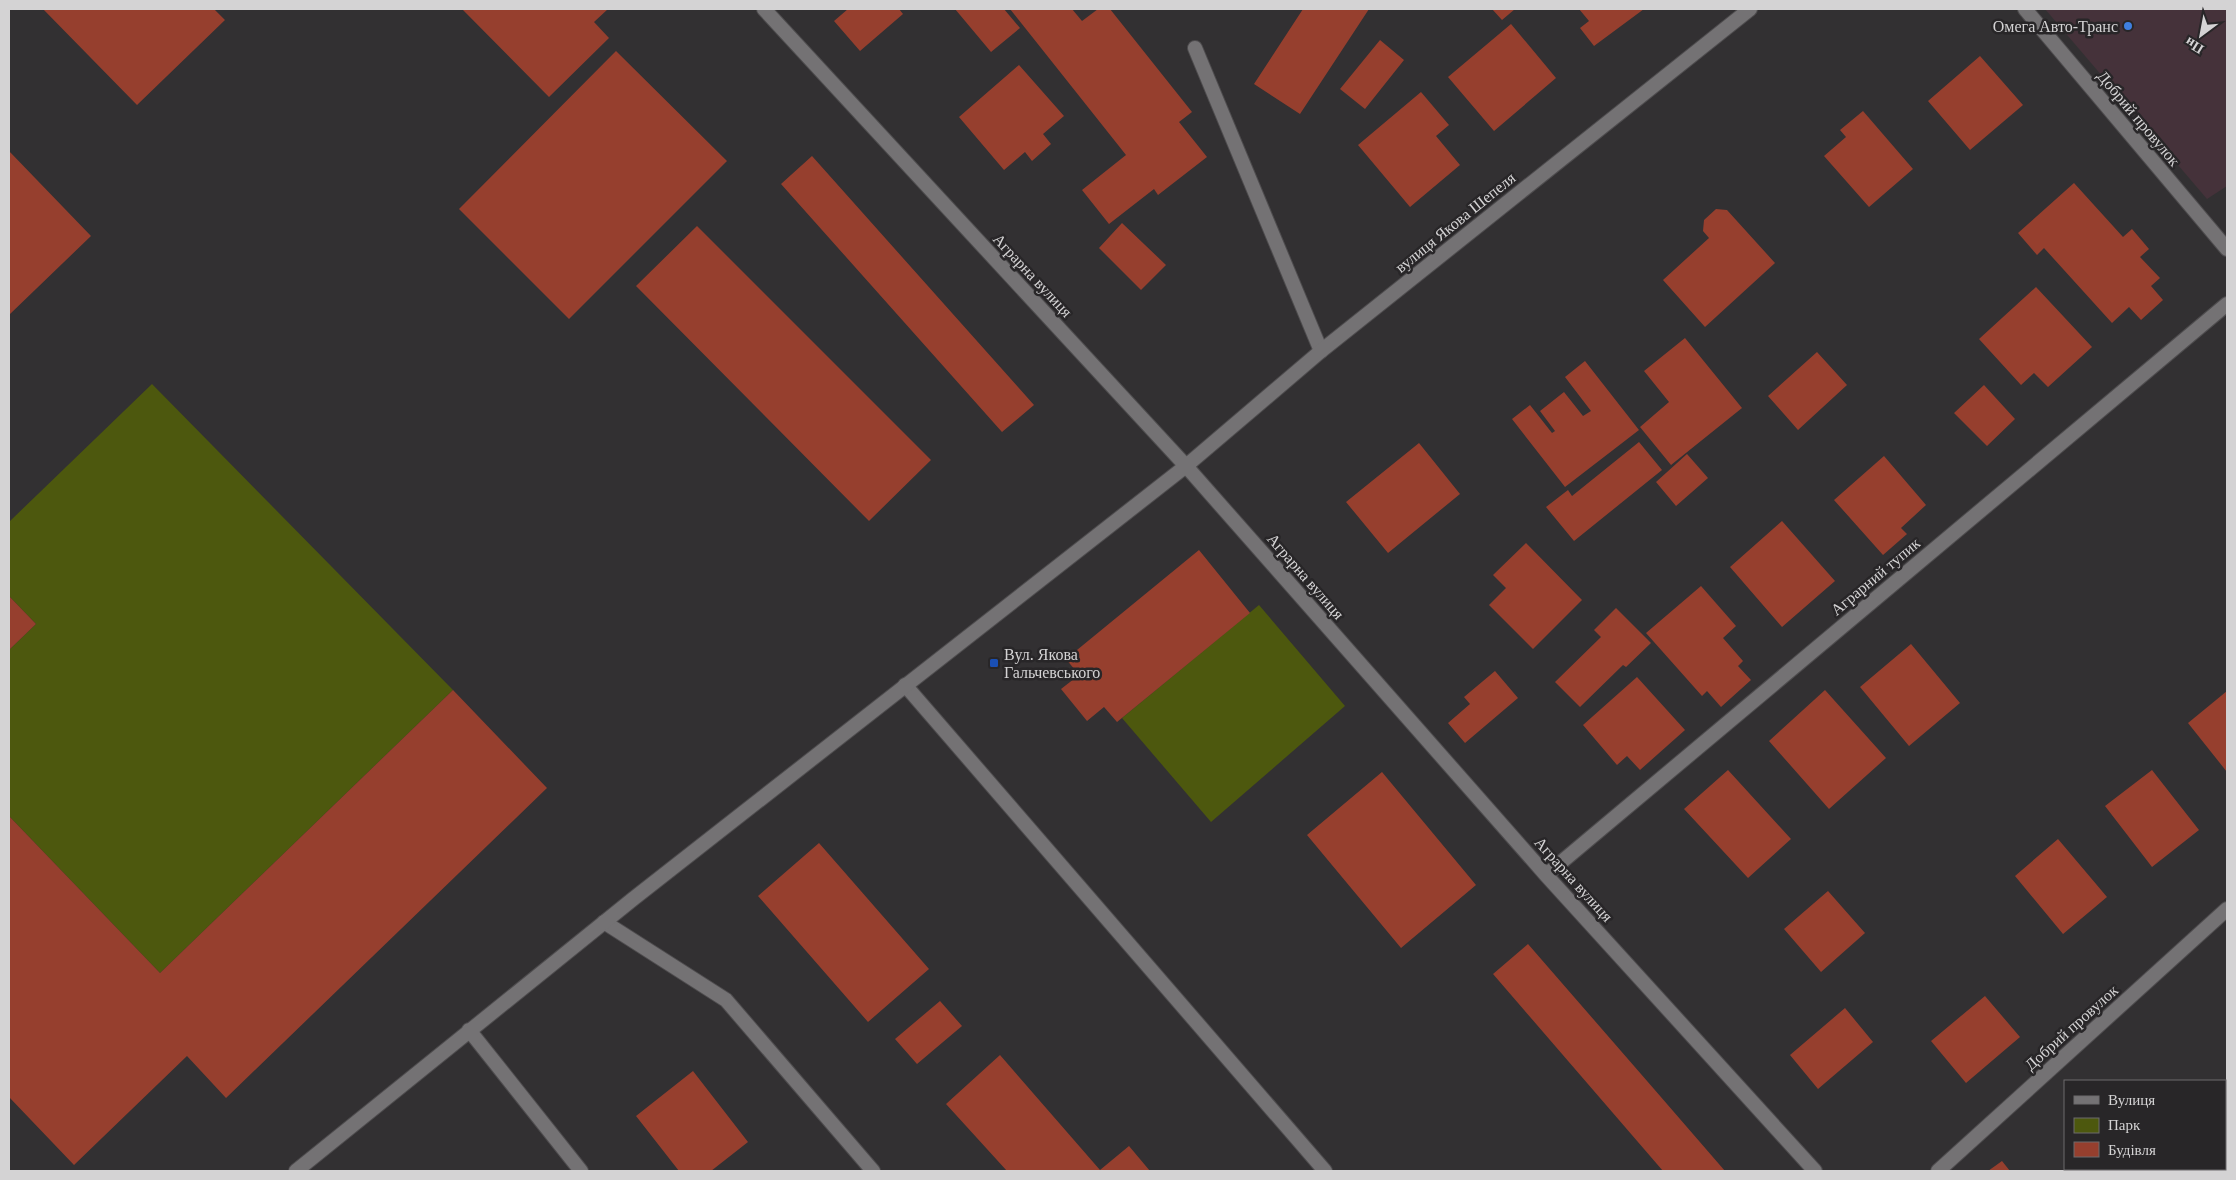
<svg xmlns="http://www.w3.org/2000/svg" width="2236" height="1180" font-family="Georgia,serif">
<style>
.commercial{fill:#45323a}
.green{fill:#4d580e}
.building{fill:#963f2e}
.lines{fill:none;stroke-linecap:round;stroke-linejoin:round}
.service-casing{stroke:#4e4c4e;stroke-width:16}
.minor-casing{stroke:#4e4c4e;stroke-width:16}
.service{stroke:#747274;stroke-width:14}
.minor{stroke:#747274;stroke-width:14}
.shop-dot{fill:#3f7fe0;stroke:#282628;stroke-width:2}
.transit-dot{fill:#1a4fb4;stroke:#282628;stroke-width:2}
.labels{text-anchor:middle;stroke-width:5;stroke-linejoin:round;paint-order:stroke}
.poi-label{font-size:16px;fill:#d4d3d4;stroke:#282628;text-anchor:end}
.street-label{font-size:16px;fill:#d4d3d4;stroke:#282628}
</style>
<rect width="100%" height="100%" fill="#323032"/>
<path class="commercial" d="M 2045,9 L 2227,9 L 2227,186 L 2207,199 Z"/>
<path class="green" d="M 152,384 L 453,690 L 160,973 L 9,816 L 9,650 L 36,624 L 9,596 L 9,522 Z
M 1259,605 L 1345,706 L 1211,822 L 1122,718 Z"/>
<path class="building" d="M 43,9 L 214,9 L 225,20 L 137,105 Z
M 462,9 L 608,9 L 594,22 L 609,38 L 549,97 Z
M 848,9 L 899,9 L 903,14 L 860,51 L 834,21 Z
M 955,9 L 1004,9 L 1020,28 L 991,52 Z
M 1010,9 L 1072,9 L 1082,21 L 1098,9 L 1110,9 L 1192,112 L 1179,122 L 1207,157 L 1158,195 L 1154,189 L 1109,224 L 1082,190 L 1126,155 Z
M 1303,9 L 1369,9 L 1300,114 L 1254,84 Z
M 1492,9 L 1515,9 L 1502,20 Z
M 1579,9 L 1644,9 L 1594,46 L 1580,28 L 1589,21 Z
M 1511,24 L 1556,78 L 1494,131 L 1448,77 Z
M 1380,40 L 1404,60 L 1365,109 L 1340,89 Z
M 616,51 L 727,161 L 569,319 L 459,209 Z
M 1980,56 L 2023,105 L 1970,150 L 1928,101 Z
M 1019,65 L 1064,116 L 1043,134 L 1051,144 L 1032,161 L 1025,152 L 1004,170 L 959,117 Z
M 1421,92 L 1449,125 L 1436,136 L 1460,165 L 1410,207 L 1358,145 Z
M 1863,111 L 1913,169 L 1869,207 L 1824,156 L 1846,137 L 1840,130 Z
M 9,151 L 91,236 L 9,315 Z
M 812,156 L 1034,405 L 1002,432 L 781,184 Z
M 2074,183 L 2123,237 L 2132,229 L 2149,249 L 2140,257 L 2160,278 L 2151,286 L 2163,300 L 2141,320 L 2129,307 L 2112,323 L 2044,248 L 2037,255 L 2018,233 Z
M 1716,209 L 1727,210 L 1775,263 L 1705,327 L 1663,280 L 1709,238 L 1703,231 L 1704,220 Z
M 1122,223 L 1166,265 L 1141,290 L 1099,248 Z
M 697,226 L 931,460 L 869,521 L 636,286 Z
M 2036,287 L 2092,347 L 2048,387 L 2034,373 L 2021,385 L 1979,339 Z
M 1685,338 L 1742,408 L 1671,465 L 1640,427 L 1669,402 L 1644,371 Z
M 1817,352 L 1847,385 L 1798,430 L 1768,396 Z
M 1585,361 L 1639,430 L 1565,487 L 1512,419 L 1530,405 L 1552,433 L 1555,431 L 1540,411 L 1564,392 L 1583,416 L 1591,411 L 1565,377 Z
M 1984,385 L 2015,419 L 1987,446 L 1954,413 Z
M 1639,442 L 1662,470 L 1574,541 L 1546,507 L 1568,490 L 1572,496 Z
M 1419,443 L 1460,494 L 1388,553 L 1346,502 Z
M 1687,454 L 1708,478 L 1676,506 L 1656,482 Z
M 1884,456 L 1926,505 L 1901,528 L 1907,534 L 1883,555 L 1834,500 Z
M 1782,521 L 1835,581 L 1782,627 L 1730,567 Z
M 1526,543 L 1582,600 L 1533,649 L 1489,605 L 1506,588 L 1493,575 Z
M 1199,550 L 1250,613 L 1117,722 L 1104,707 L 1087,721 L 1061,689 L 1079,675 L 1066,659 Z
M 1701,586 L 1736,626 L 1723,638 L 1743,661 L 1738,666 L 1751,680 L 1721,707 L 1707,691 L 1702,696 L 1646,633 Z
M 9,596 L 36,624 L 9,650 Z
M 1616,608 L 1651,643 L 1626,667 L 1623,665 L 1580,707 L 1555,682 L 1601,637 L 1594,630 Z
M 1911,644 L 1960,703 L 1909,746 L 1860,687 Z
M 1495,671 L 1518,698 L 1465,743 L 1448,723 L 1470,704 L 1464,697 Z
M 1637,677 L 1685,730 L 1640,770 L 1627,756 L 1617,765 L 1583,725 Z
M 453,690 L 547,788 L 226,1098 L 187,1056 L 74,1165 L 9,1097 L 9,816 L 160,973 Z
M 1825,690 L 1886,758 L 1829,809 L 1769,741 Z
M 2227,691 L 2227,772 L 2188,723 Z
M 1728,770 L 1791,839 L 1748,878 L 1684,809 Z
M 2152,770 L 2199,830 L 2152,867 L 2105,806 Z
M 1382,772 L 1476,885 L 1401,948 L 1307,835 Z
M 2058,839 L 2107,897 L 2063,934 L 2015,876 Z
M 819,843 L 929,969 L 868,1022 L 758,896 Z
M 1828,891 L 1865,933 L 1821,972 L 1784,929 Z
M 1528,944 L 1654,1089 L 1725,1171 L 1663,1171 L 1493,974 Z
M 1985,996 L 2020,1037 L 1966,1083 L 1931,1041 Z
M 940,1001 L 962,1026 L 917,1064 L 895,1039 Z
M 1845,1008 L 1873,1042 L 1818,1089 L 1790,1055 Z
M 1000,1055 L 1100,1170 L 1129,1146 L 1150,1171 L 1007,1171 L 946,1104 Z
M 693,1071 L 748,1142 L 711,1171 L 679,1171 L 636,1116 Z
M 2225,1135 L 2227,1138 L 2227,1165 L 2225,1166 Z
M 2002,1161 L 2010,1171 L 1988,1171 Z
M 2187,1169 L 2221,1169 L 2217,1171 L 2188,1171 Z"/>
<g class="lines">
<g class="service-casing">
<path id="service" d="M 1195,48 L 1321,351
M 905,685 L 1325,1171
M 604,922 L 726,1000 L 873,1171"/>
</g>
<g class="minor-casing">
<path id="minor" d="M 764,9 L 1186,466 L 1546,875 L 1815,1171
M 2025,9 L 2227,249
M 1546,875 L 2227,304
M 469,1030 L 581,1171
M 296,1171 L 633,899 L 1186,466 L 1321,351 L 1750,9
M 1938,1171 L 2227,909"/>
</g>
<use href="#service" class="service"/>
<use href="#minor" class="minor"/>
</g>
<circle class="shop-dot" cx="2128" cy="26" r="5"/>
<rect class="transit-dot" x="989" y="658" width="10" height="10" rx="2.5"/>
<g class="labels">
<g class="poi-label">
<text x="2118" y="32">Омега Авто-Транс</text>
<text x="1004" y="660" text-anchor="start">Вул. Якова<tspan x="1004" dy="18">Гальчевського</tspan></text>
</g>
<g class="street-label">
<text transform="translate(2139 118) rotate(50)" y="6">Добрий провулок</text>
<text transform="translate(1455 222) rotate(-39)" y="6">вулиця Якова Шепеля</text>
<text transform="translate(1033 275) rotate(47)" y="6">Аграрна вулиця</text>
<text transform="translate(1306 576) rotate(49)" y="6">Аграрна вулиця</text>
<text transform="translate(1875 576) rotate(-40)" y="6">Аграрний тупик</text>
<text transform="translate(1574 879) rotate(48)" y="6">Аграрна вулиця</text>
<text transform="translate(2071 1027) rotate(-42)" y="6">Добрий провулок</text>
</g>
</g>
<rect width="2236" height="1180" fill="none" stroke="#d4d3d4" stroke-width="20"/>
<rect x="2064" y="1080" width="162" height="90" fill="#282628" stroke="#6d6b6d"/>
<rect x="2074" y="1096" width="25" height="8" fill="#747274" stroke="#6d6b6d"/>
<text x="2108" y="1105" font-size="15" fill="#d4d3d4">Вулиця</text>
<rect x="2074" y="1118" width="25" height="15" fill="#4d580e" stroke="#6d6b6d"/>
<text x="2108" y="1130" font-size="15" fill="#d4d3d4">Парк</text>
<rect x="2074" y="1142" width="25" height="15" fill="#963f2e" stroke="#6d6b6d"/>
<text x="2108" y="1155" font-size="15" fill="#d4d3d4">Будівля</text>
<g transform="translate(2201 35) rotate(212)" stroke="#282628" stroke-width="4" paint-order="stroke">
<path d="M0-4L9 19L0 12L-9 19Z" fill="#d4d3d4"/>
<text y="-8" font-size="14" font-weight="bold" text-anchor="middle" fill="#d4d3d4">Пн</text>
</g>
</svg>
